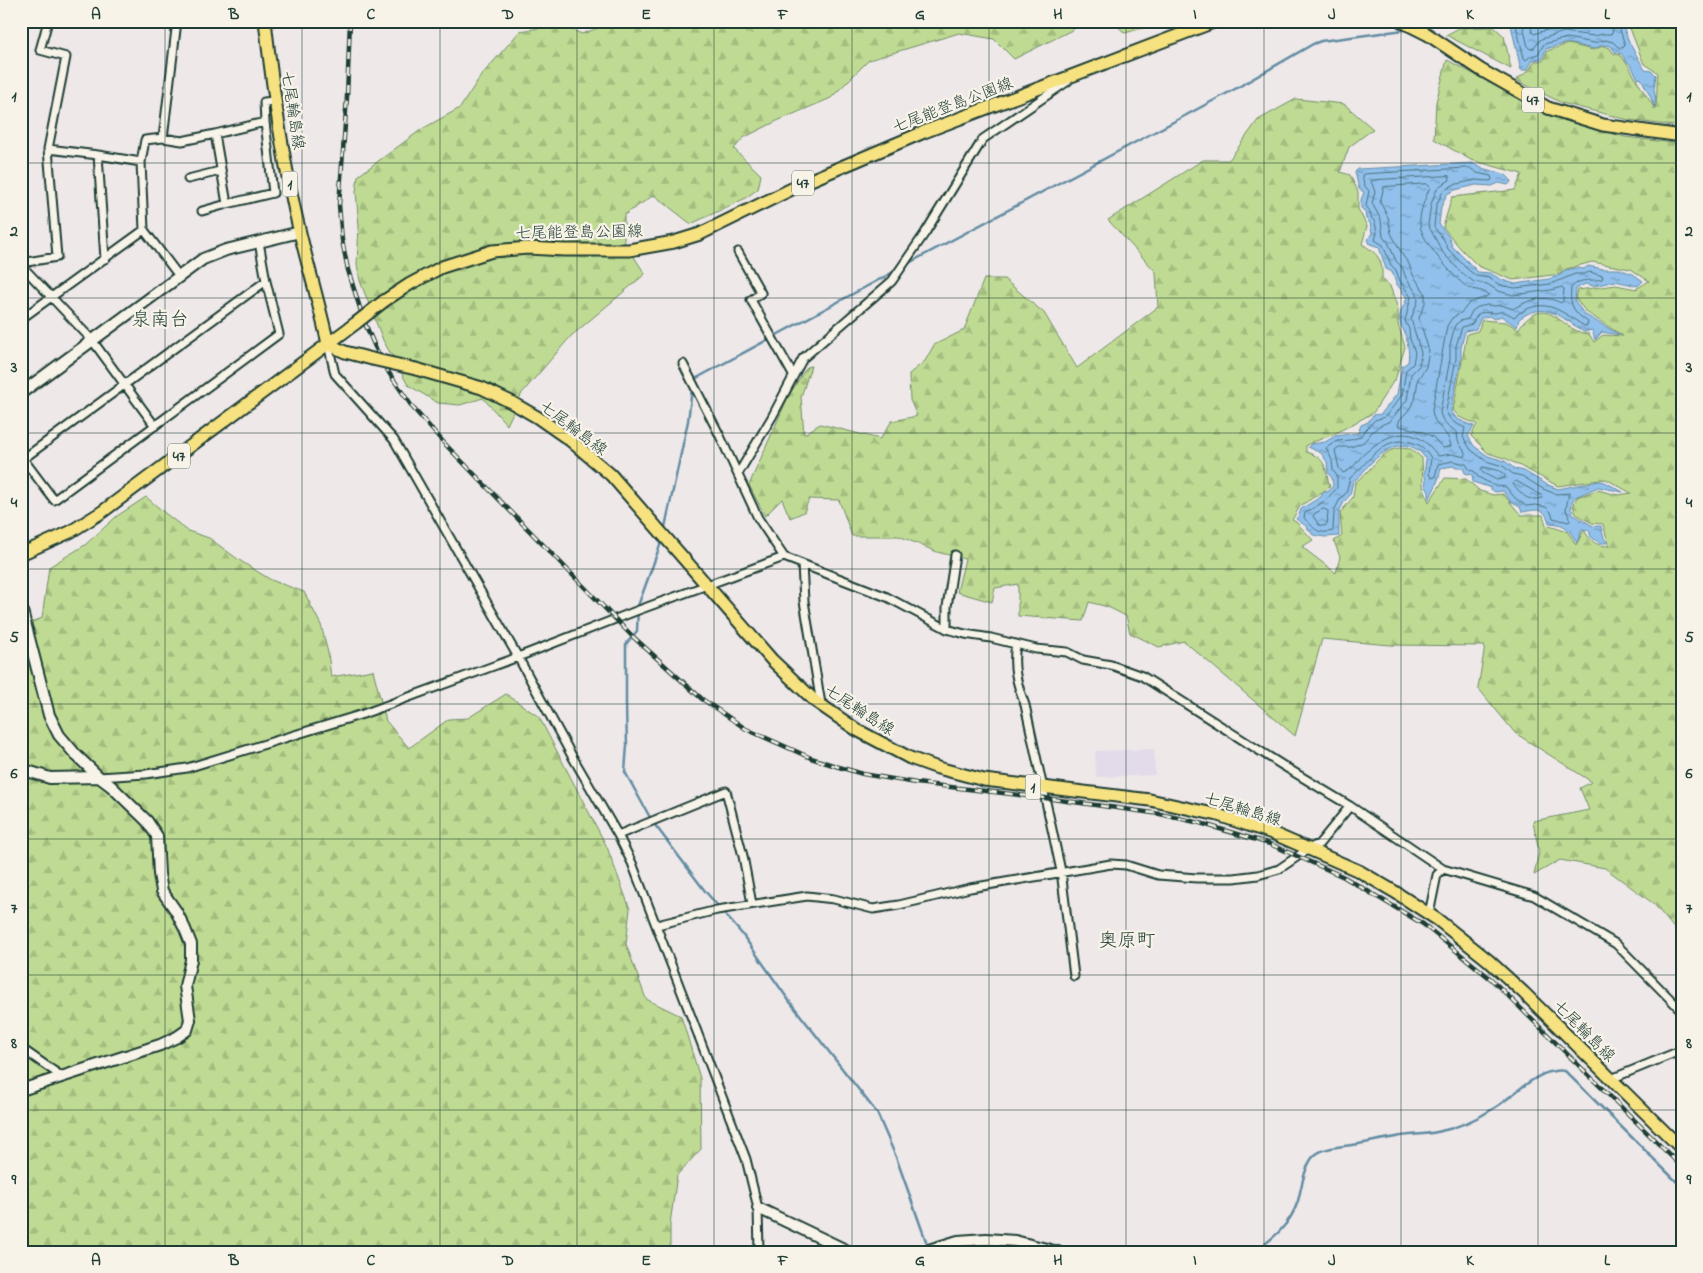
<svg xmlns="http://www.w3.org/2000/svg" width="1703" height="1273" font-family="'Indie Flower','Klee One',sans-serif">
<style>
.built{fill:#e3dbea}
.forest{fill:url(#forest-firs);stroke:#6f8c64}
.water{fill:url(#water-ripples);stroke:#638ca2}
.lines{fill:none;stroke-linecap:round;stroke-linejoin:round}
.shore{stroke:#4c717d;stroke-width:1}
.stream{stroke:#638ca2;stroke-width:2.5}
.street-casing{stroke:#1f3d34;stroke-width:11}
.secondary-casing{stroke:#1f3d34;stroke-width:14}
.primary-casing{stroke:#1f3d34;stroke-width:15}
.street{stroke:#f7f3e8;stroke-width:7}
.secondary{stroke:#f7f3e8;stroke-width:10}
.primary{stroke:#f7e281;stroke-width:11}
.rail-casing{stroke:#1f3d34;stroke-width:4.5}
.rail{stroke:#f7f3e8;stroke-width:2.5;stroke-dasharray:8;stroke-linecap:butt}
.primary-bridge-casing{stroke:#1f3d34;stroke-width:15;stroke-linecap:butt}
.primary-bridge{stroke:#f7e281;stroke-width:11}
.grid{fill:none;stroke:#1f3d34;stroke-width:1;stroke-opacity:0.55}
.labels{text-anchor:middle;stroke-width:4.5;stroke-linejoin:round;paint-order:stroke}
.shield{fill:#f7f3e8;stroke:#60746a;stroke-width:1}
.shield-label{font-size:15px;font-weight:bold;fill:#1f3d34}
.street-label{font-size:16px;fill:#1f3d34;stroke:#f7f3e8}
.quarter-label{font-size:19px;fill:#1f3d34;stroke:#f7f3e8}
.neatline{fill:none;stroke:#1f3d34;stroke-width:2}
.grid-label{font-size:16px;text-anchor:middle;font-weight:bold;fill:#1f3d34}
</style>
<defs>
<pattern id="forest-firs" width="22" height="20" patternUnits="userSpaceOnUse" patternTransform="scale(1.25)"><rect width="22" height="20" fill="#bfdb93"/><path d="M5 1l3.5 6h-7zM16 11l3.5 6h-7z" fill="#a4bd7f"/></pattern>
<pattern id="water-ripples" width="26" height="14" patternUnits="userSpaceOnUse" patternTransform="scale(1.25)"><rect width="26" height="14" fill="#90c0eb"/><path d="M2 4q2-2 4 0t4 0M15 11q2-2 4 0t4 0" fill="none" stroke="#759dbf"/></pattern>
</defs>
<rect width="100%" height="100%" fill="#eee8e9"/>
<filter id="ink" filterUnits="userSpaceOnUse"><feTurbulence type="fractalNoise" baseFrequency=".02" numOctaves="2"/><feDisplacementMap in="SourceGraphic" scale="10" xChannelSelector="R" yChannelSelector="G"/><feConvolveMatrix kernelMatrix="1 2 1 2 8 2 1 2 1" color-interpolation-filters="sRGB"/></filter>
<g filter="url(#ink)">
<path class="built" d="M 1154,749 L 1155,775 L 1096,777 L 1095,751 Z"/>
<path class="forest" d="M 602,21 L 1077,21 L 1074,29 L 1014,59 L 994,39 L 959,33 L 869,60 L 831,98 L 777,121 L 743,138 L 734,149 L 761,175 L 758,189 L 744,199 L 691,224 L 654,195 L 624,215 L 624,241 L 645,274 L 571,336 L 522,393 L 507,425 L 483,398 L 460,405 L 438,403 L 408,385 L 383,340 L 360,281 L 357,264 L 359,226 L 356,192 L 358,176 L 422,129 L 460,108 L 480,77 L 520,31 L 560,25 L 582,34 L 598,28 Z
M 1112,21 L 1168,21 L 1125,33 Z
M 1627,21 L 1682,21 L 1682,127 L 1629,120 L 1562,103 L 1516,80 L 1528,71 L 1535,61 L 1543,61 L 1547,51 L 1568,44 L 1593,50 L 1603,46 L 1610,48 L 1613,53 L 1620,55 L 1629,66 L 1637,81 L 1655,109 C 1658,97 1656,86 1658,73 L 1644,64 Z
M 1494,27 L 1504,36 L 1511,69 L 1446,35 L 1459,28 Z
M 1447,60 L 1558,118 L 1625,137 L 1682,144 L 1682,938 L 1654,904 L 1605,868 L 1560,860 L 1534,875 L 1539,852 L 1533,821 L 1589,810 L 1580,788 L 1592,782 L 1515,733 L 1478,688 L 1485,646 L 1391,645 L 1322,639 L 1295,736 L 1184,641 L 1159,647 L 1130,633 L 1126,616 L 1108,607 L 1089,602 L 1083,621 L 1018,616 L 1018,584 L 995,588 L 992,602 L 957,592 L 965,559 L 937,552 L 899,536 L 852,536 L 839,500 L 809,499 L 804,512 L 790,518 L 782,499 L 765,516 L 749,485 L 789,395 L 807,367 L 811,366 L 801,397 L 804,434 L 820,424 L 880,439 L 892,421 L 917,416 L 910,400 L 909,374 L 925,361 L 934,345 L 964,330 L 984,279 L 1004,279 L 1044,313 L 1077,368 L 1158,307 L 1156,272 L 1108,220 L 1203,160 L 1229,160 L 1258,120 L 1296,99 L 1344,104 L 1373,129 L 1349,147 L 1340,172 L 1350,175 L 1358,192 L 1358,209 L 1367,226 L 1362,244 C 1378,254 1383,259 1382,279 L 1390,286 L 1398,309 L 1398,324 L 1405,347 L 1396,377 L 1373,413 L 1334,434 L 1306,445 L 1306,452 C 1328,459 1324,467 1330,487 L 1300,506 L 1292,520 L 1296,522 L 1313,540 L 1302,547 L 1336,573 L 1340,557 L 1334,541 L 1342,536 L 1340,513 L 1353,497 L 1355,482 C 1368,475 1380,452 1395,449 C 1400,447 1406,449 1411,449 L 1422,458 L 1423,486 L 1429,502 L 1445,478 L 1466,479 L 1480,491 L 1493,495 L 1503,494 L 1521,515 L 1543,515 L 1546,525 L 1568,532 L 1576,545 L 1584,530 C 1591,542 1596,546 1610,546 L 1606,535 L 1603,524 L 1592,523 L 1576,514 L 1573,506 L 1577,497 L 1597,490 L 1618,495 L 1631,493 L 1606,479 L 1558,486 L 1507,459 L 1488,453 L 1471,436 L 1477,424 L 1459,417 L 1453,410 L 1467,334 L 1478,331 L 1482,320 L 1506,322 L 1518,329 C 1549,289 1561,333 1589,334 L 1594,342 L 1603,335 L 1623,336 L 1586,312 L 1576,299 L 1578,290 L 1616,285 L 1636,289 L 1649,281 L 1631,269 L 1592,262 L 1566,269 L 1560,274 L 1513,280 L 1478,266 L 1460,248 L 1443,227 L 1452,197 L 1515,190 L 1522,174 L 1471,160 L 1434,139 L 1436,102 Z
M 146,497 L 166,514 L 188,531 L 209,538 L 239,560 L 271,580 L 304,592 L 321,625 L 328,653 L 331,677 L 373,670 L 386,721 L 409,748 L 449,719 L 468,718 L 506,694 L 539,717 L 607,847 L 630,909 L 626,944 L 646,999 L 681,1016 L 700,1078 L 701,1149 L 677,1175 L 670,1224 L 670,1252 L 21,1252 L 21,894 L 29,885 L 21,880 L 21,627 L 42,618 L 49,567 L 85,545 L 117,516 Z"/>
<path class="water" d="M 1510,21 L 1621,21 L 1630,44 L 1645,70 L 1651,71 L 1656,75 L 1654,89 L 1656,100 L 1654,107 L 1651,98 L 1641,78 L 1638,79 L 1631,65 L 1626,61 L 1622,54 L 1615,52 L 1611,46 L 1603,45 L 1594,49 L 1567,43 L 1546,49 L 1542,59 L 1533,60 L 1527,70 L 1521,70 Z
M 1473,163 C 1484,173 1508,169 1511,182 L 1508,185 L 1499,183 L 1492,186 L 1476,185 L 1455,190 L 1447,194 L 1441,207 L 1439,224 L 1449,237 L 1452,246 L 1478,272 L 1490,273 L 1502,280 L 1515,284 L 1549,279 L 1560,275 L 1566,270 L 1575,268 L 1584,269 L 1588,266 L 1603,269 L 1619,269 L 1633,274 L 1643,281 L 1638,286 L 1615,281 L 1594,286 L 1585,284 L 1576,289 L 1575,301 L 1584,314 L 1620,335 L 1602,332 L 1595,340 L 1592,330 L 1584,332 C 1561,317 1545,300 1519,319 L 1517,327 L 1501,316 L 1494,319 L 1489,316 L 1481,318 L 1476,329 L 1465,331 L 1461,347 L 1461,360 L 1451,411 L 1457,419 L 1474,426 L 1468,436 L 1474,446 L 1488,456 L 1505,461 L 1515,469 L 1524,471 L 1546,484 L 1558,489 L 1599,481 L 1605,482 L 1623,492 L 1598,487 L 1575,497 L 1572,502 L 1571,509 L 1574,515 L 1593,526 L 1601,526 L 1604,538 L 1608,543 L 1600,543 L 1591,537 L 1589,530 L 1582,529 L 1577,543 C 1568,529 1567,524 1549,523 C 1545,506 1536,510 1522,512 L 1520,507 L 1511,502 L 1503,491 L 1495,492 L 1488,487 L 1473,482 L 1472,475 L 1465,473 L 1463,468 L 1456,468 L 1453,466 L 1441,468 C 1439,480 1435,488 1429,499 L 1429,492 L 1425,485 L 1426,480 L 1424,474 L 1426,459 C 1409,435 1387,447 1370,464 C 1363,471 1362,476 1353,481 L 1350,495 L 1344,502 L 1339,512 L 1339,536 L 1325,537 L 1313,535 L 1306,526 L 1296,519 L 1299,515 L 1301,509 L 1322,496 L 1322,493 L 1329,491 L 1333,486 L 1332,478 L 1328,473 L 1327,462 L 1321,453 L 1308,447 L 1311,444 L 1325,442 L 1335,436 L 1358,433 L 1361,425 L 1368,422 L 1373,415 L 1381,414 L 1397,394 L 1402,366 L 1408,362 C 1410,352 1407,338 1403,329 C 1402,327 1400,325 1400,322 C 1398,314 1404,305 1407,298 L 1396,283 L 1392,272 L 1386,269 L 1379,247 L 1370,244 L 1368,239 L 1372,233 L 1370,223 L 1366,219 L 1365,212 L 1361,208 L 1361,200 L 1364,192 L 1359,189 L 1355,172 L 1358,169 Z"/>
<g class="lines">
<path class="shore" d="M 1515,21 L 1524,58 L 1526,60 L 1531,56 L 1538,54 L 1544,44 L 1567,38 L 1594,43 L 1605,40 L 1613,42 L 1618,47 L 1623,48 L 1625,45 L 1617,21
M 1522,21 L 1528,47 L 1530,49 L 1534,48 L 1541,39 L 1564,32 L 1594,36 L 1603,34 L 1611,34 L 1613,32 L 1610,21
M 1530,21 L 1532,32 L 1534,34 L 1565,24 L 1593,28 L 1602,26 L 1603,21
M 1470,168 L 1477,173 L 1491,176 L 1492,180 L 1490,181 L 1475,180 L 1453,185 L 1443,191 L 1436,206 L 1434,227 L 1444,240 L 1448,249 L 1466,268 L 1476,276 L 1489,278 L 1500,285 L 1515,288 L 1551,284 L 1575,274 L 1584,274 L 1590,272 L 1603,276 L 1602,279 C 1590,282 1580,277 1571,288 C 1569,305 1574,313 1588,322 L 1587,326 L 1584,326 C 1558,309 1543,295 1514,317 C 1511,315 1506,312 1503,312 C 1500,311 1497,313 1495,313 C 1480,313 1480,309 1472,324 L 1462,327 L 1456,346 L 1456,359 L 1446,410 C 1448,421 1457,424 1465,428 L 1463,437 L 1471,450 L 1486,461 L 1503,466 L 1513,474 L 1522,476 L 1543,489 L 1556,494 L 1569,493 L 1566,509 L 1570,521 L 1568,522 L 1553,518 L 1551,512 L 1546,507 L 1536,505 L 1526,506 L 1515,498 L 1506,487 L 1495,486 L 1478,477 L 1475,472 L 1469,469 L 1466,464 L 1453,461 L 1438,464 L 1435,477 L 1431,478 L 1429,473 L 1431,458 C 1426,449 1420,444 1410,442 C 1382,435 1368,464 1350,478 L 1346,493 L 1340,499 L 1334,511 L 1333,531 C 1316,535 1315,528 1304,518 L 1305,513 L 1325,501 L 1337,488 L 1337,476 L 1333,470 L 1332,460 L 1326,448 L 1337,441 L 1350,440 L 1360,437 L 1366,429 L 1375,420 L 1385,417 L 1402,395 L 1406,370 L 1413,364 L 1415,352 L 1410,339 L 1409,329 L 1405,321 L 1411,297 L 1400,281 L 1396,270 L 1391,265 L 1383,245 L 1375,240 L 1377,233 L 1375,222 L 1371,217 L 1369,210 L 1366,206 L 1369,191 L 1364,185 L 1362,175 L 1364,174 Z
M 1449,176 L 1450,180 L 1441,185 L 1437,189 L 1431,204 L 1428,225 L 1443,253 L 1461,272 L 1474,282 L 1487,284 L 1498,291 L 1513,295 L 1551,290 L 1562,287 L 1564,289 L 1563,301 L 1561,303 C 1544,294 1528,300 1513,309 L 1501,305 L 1495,306 L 1487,305 L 1478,307 L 1472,311 L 1468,319 L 1460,321 L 1455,325 L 1450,345 L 1450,359 L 1440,412 C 1441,421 1449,427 1457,432 L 1458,441 L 1466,454 L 1465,457 L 1452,454 L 1438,456 C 1415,424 1390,430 1363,455 C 1355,463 1354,469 1343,473 L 1339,468 L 1335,450 L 1339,447 L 1351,447 L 1364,442 L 1371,433 L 1379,426 L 1390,421 L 1407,400 L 1411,374 L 1419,366 L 1421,353 L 1411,319 L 1418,301 L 1417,294 L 1406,278 L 1402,267 L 1396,261 L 1388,242 L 1383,237 L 1381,220 L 1372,203 L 1375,192 L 1371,181 L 1373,180 Z
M 1427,184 L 1430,187 C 1425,199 1419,212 1420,225 C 1421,240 1454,278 1467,287 C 1474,291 1483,289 1488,295 L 1486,297 L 1469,303 L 1462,312 L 1452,318 L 1447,326 L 1432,410 C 1433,428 1449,430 1451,446 L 1443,448 L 1433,437 L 1421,431 L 1399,426 L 1398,425 L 1400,419 L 1408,411 L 1415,400 L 1418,379 L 1426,367 L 1429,351 L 1419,318 L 1425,303 L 1425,293 L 1413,275 L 1409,264 L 1403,256 L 1391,233 L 1388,217 L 1380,202 L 1384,187 Z
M 1483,467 L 1500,471 L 1505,475 L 1505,478 L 1497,480 L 1483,473 L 1481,470 Z
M 1516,481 L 1541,495 L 1542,498 C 1526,502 1523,495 1513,484 Z
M 1324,509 L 1328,511 L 1327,524 L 1325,526 L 1319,525 L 1313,516 L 1314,514 Z"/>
<path class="stream" d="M 1426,26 L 1449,21
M 909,263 L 1235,89 L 1313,44 L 1321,41 L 1404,30
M 695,379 L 897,270
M 665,527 L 688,421 L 692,389
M 662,540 L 638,606 L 637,631 L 626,644 L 626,707 L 627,745 L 625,772 L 652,821 L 705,891 L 742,934 L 790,1002 L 877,1113 L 896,1157 L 926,1241
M 1254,1252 C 1274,1238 1290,1225 1298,1201 C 1301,1189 1305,1163 1315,1155 C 1324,1147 1347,1146 1359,1144 C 1371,1142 1383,1139 1396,1137 C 1409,1134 1424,1135 1437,1132 C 1458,1128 1479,1118 1496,1107 C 1516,1094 1539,1067 1565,1071 L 1682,1187"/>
<g class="street-casing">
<path id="street" d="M 265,122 L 273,193 L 227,204 L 215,134 L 265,122 L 264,102 L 274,101
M 163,138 L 177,21
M 48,149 L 98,155 L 141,162
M 98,155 L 105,259
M 188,179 L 220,171
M 202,211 L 227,204
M 738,252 L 761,293 L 751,300 L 793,375
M 21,263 L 57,257 L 48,149 L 66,57 L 40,50 L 48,21
M 21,265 L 92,340 L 155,426
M 179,276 L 144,230 L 141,162 L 145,140 L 163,138 L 182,141 L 215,134
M 21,319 L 144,230
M 328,344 L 335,374 L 394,440 L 518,657 L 572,756 L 618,835 L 632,863 L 746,1159 L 758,1208 L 759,1252
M 683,364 L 720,436 L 758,518 L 784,557 L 887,597 L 947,629 L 965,634 L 991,638 L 1036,649 L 1067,652 L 1083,660 L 1111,665 L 1142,676 L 1282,765 L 1350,806 L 1443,869 L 1534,896 L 1616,944 L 1682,1011
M 21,456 L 54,500 L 279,334 L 266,281 L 259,242
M 23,459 L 266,281
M 738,474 L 772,417 L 803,358 L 892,281 L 925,233 L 983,139 L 1068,81
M 802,564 L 804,601 L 821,704
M 947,629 L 947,607 L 955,555
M 1016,644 C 1012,667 1017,684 1025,705 L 1061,871 L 1074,976
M 99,777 L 146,774 L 187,768 L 363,714 L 518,657 L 636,611 L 784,557
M 618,835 L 726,791 L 743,856 L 752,904
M 1429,914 L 1437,875 L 1443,869
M 657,925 L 717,910 L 807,896 L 834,899 L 873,909 L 899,905 L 970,888 L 1111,864 L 1126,865 L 1158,875 L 1197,878 L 1234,878 L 1258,875 L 1279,869 L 1310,848 L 1319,844 L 1350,806
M 21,1048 L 61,1076
M 1611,1079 L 1682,1050"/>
</g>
<g class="secondary-casing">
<path id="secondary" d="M 21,393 L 203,259 L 226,250 L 300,232
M 21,607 L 49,715 L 59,735 L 76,755 L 99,777 L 111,786 L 147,821 L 157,836 L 159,874 L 162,891 L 176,911 L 185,929 L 191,944 L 191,960 L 185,986 L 190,1020 L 187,1030 L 177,1037 L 160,1045 L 21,1090
M 21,769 L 50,778 L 99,777
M 758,1208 L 850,1252
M 922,1252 L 958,1241 L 986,1239 L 1015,1241 L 1058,1252"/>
</g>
<g class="primary-casing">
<path id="primary" d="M 265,21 C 273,92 283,163 300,233 C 309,270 320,307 328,344 L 345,352 L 372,359
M 1401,21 L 1427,34 L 1481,70 L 1548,108 L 1603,125 L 1682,136
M 384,301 L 410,284 L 442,267 L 492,251 L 528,248 L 564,250 L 629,250 L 674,242 L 700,234 L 806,182 L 924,132 L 1216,21
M 416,369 L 482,388 L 511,402 L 537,417 L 570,440 L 611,475 L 772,660 L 815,701 L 857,730 L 910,758 L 938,768 L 984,780 L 1150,800 L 1218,815 L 1272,833 L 1359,871 L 1395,892 L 1438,920 L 1488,960 L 1524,993 L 1682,1149
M 21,554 L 70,532 L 102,512 L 356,323"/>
</g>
<use href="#street" class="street"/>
<use href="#secondary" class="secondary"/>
<use href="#primary" class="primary"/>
<g class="rail-casing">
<path id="rail" d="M 350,21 L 347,97 L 339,205 L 342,240 L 348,270 L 364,321 L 375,347 L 389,373 L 413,408 L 445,444 L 630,634 L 702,699 L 746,729 L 811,758 L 839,767 L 863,774 L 916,783 L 1045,798 L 1160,814 L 1200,823 L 1270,844 L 1344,877 L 1423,924 L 1491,979 L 1682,1167"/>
</g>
<use href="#rail" class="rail"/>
<g class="primary-bridge-casing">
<path id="primary-bridge" d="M 356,323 L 384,301
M 372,359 L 416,369"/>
</g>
<use href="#primary-bridge" class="primary-bridge"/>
</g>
</g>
<path class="grid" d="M 165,21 L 165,1252M 302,21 L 302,1252M 440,21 L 440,1252M 577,21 L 577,1252M 714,21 L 714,1252M 852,21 L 852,1252M 989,21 L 989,1252M 1126,21 L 1126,1252M 1264,21 L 1264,1252M 1401,21 L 1401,1252M 1538,21 L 1538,1252M 21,163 L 1682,163M 21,298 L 1682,298M 21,433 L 1682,433M 21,569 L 1682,569M 21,704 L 1682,704M 21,839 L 1682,839M 21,975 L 1682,975M 21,1110 L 1682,1110"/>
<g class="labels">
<g class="shield">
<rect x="1522" y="87.5" width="22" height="25" rx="4"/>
<rect x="792" y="170.5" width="22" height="25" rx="4"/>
<rect x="282.5" y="171.5" width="15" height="25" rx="4"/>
<rect x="168" y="443.5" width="22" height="25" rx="4"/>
<rect x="1025.5" y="774.5" width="15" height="25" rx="4"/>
</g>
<g class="shield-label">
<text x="1533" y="105">47</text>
<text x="803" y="188">47</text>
<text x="290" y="189">1</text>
<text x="179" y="461">47</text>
<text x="1033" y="792">1</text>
</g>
<g class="street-label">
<text transform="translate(952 104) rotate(-21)" y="6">七尾能登島公園線</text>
<text transform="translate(294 110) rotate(81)" y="6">七尾輪島線</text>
<text transform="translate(579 231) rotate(-1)" y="6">七尾能登島公園線</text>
<text transform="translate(574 427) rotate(37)" y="6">七尾輪島線</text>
<text transform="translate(860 709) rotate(33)" y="6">七尾輪島線</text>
<text transform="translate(1243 808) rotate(17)" y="6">七尾輪島線</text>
<text transform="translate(1585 1030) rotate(45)" y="6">七尾輪島線</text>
</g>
<g class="quarter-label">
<text x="160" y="325">泉南台</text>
<text x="1127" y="946">奥原町</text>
</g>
</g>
<rect width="1703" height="1273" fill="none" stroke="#f7f3e8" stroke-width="55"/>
<rect x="28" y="28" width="1648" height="1218" class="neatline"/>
<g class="grid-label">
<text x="96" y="19">A</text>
<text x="234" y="19">B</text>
<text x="371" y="19">C</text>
<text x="508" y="19">D</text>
<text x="646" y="19">E</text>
<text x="783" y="19">F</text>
<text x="920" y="19">G</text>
<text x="1058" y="19">H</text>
<text x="1195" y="19">I</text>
<text x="1332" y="19">J</text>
<text x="1470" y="19">K</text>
<text x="1607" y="19">L</text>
<text x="14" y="101">1</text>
<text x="1689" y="101">1</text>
<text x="14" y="236">2</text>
<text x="1689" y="236">2</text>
<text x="14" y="372">3</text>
<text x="1689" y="372">3</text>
<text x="14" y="507">4</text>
<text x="1689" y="507">4</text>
<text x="14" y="642">5</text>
<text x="1689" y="642">5</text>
<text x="14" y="778">6</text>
<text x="1689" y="778">6</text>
<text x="14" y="913">7</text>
<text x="1689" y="913">7</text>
<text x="14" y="1048">8</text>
<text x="1689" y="1048">8</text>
<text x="14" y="1184">9</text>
<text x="1689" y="1184">9</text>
<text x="96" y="1265">A</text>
<text x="234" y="1265">B</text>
<text x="371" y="1265">C</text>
<text x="508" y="1265">D</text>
<text x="646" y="1265">E</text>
<text x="783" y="1265">F</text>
<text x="920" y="1265">G</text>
<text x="1058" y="1265">H</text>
<text x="1195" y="1265">I</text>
<text x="1332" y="1265">J</text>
<text x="1470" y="1265">K</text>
<text x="1607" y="1265">L</text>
</g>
</svg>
